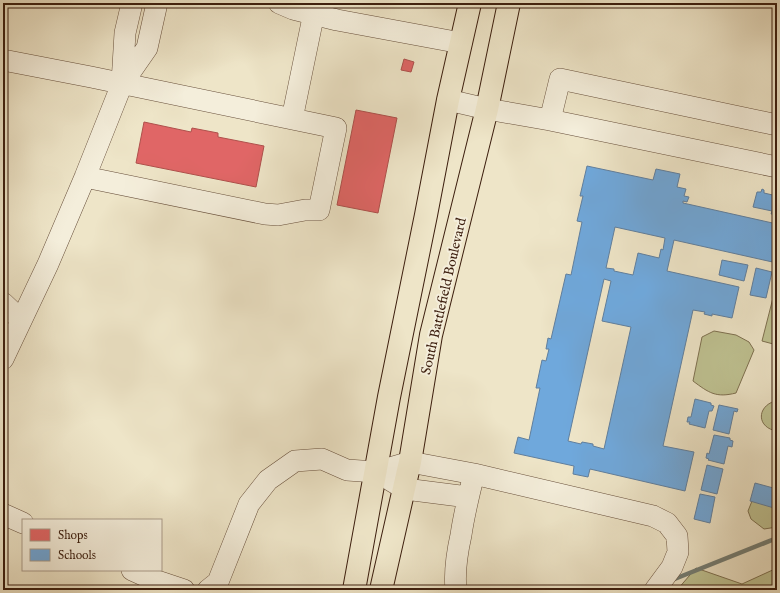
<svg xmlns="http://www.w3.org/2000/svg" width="780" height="593" font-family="'IM FELL English',serif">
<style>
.green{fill:#bfc292;stroke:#7e7050}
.shops{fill:#e06666;stroke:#af504c}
.schools{fill:#6fa8dc;stroke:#607f9e;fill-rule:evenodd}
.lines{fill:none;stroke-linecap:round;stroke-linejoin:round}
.stream{stroke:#747e75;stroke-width:4.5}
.minor-casing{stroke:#68503c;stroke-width:22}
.highway-casing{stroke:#3c1e0e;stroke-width:24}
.minor{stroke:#f4eedb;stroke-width:21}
.highway{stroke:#eee5c8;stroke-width:22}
.labels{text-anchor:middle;stroke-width:4;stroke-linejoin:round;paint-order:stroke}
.street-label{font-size:14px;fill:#3c1e0e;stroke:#f4eedb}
</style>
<rect width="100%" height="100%" fill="#eee5c8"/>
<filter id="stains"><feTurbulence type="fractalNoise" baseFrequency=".005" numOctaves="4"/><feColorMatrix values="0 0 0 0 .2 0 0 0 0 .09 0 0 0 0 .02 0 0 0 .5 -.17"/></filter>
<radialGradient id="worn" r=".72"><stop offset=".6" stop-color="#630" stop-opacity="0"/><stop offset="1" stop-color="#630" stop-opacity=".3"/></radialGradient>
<path class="green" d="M 775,290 L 777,290 L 777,345 L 762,341 Z
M 714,331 L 736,335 L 749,342 L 754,350 L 736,393 C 716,398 709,393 693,381 L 702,337 Z
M 775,401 L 777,402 L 777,431 C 757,428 756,407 775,401 Z
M 771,498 L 777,503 L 777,527 L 764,529 L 751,519 L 748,511 L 752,501 Z
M 696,568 L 742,584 L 777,568 L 777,590 L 677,590 Z"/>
<path class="shops" d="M 404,59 L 414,62 L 411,72 L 401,70 Z
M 356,110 L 397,118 L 378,213 L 337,205 Z
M 144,122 L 191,132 L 192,128 L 218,133 L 218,137 L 264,146 L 256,187 L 136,163 Z"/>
<path class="schools" d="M 587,166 L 653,180 L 656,169 L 680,174 L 677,187 L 686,189 L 684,196 L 689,197 L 687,202 L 683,201 L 683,203 L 777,224 L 777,263 L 674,240 L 667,271 L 739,287 L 732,318 L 712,314 L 712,316 L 704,314 L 705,312 L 693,310 L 663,446 L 694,452 L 685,491 L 590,469 L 588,477 L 573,474 L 574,466 L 514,453 L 518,437 L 529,440 L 540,388 L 536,388 L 542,360 L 546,361 L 549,349 L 546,349 L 548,338 L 551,339 L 566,274 L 571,275 L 582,222 L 577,221 L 583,196 L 580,196 ZM 615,227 L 665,238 L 663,250 L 661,249 L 659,258 L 638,253 L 633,275 L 614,271 L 614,269 L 606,268 ZM 604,279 L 611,281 L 602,321 L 631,327 L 604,449 L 593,446 L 593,444 L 582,442 L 581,444 L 568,441 Z
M 762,189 L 764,190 L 764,193 L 777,196 L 777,212 L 774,212 L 774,214 L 771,214 L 772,211 L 753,207 L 757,192 L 761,192 Z
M 722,260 L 748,265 L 744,281 L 719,275 Z
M 756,268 L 772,272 L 766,298 L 750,295 Z
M 695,399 L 711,403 L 711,405 L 714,406 L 712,411 L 709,411 L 705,428 L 689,424 L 690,422 L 687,422 L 688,417 L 691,417 Z
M 719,405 L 738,409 L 737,412 L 734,411 L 729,434 L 713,430 Z
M 714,435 L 730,438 L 730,440 L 733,441 L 732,447 L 728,446 L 724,464 L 708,460 L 709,459 L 706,458 L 707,453 L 709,454 Z
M 777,453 L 777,473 L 773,472 Z
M 707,465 L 723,469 L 717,494 L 701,490 Z
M 755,483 L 777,489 L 777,497 L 774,508 L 750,501 Z
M 700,494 L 715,497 L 710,523 L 694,519 Z"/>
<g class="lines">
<path class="stream" d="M 672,580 L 777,538"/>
<g class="minor-casing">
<path id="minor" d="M 279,3 L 293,9 L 337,20 L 461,43
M 3,60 L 91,77 L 336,128 L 319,210 L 305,210 L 278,215 L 265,214 L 85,177
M 122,83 L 125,33 L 132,3
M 448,100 L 487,109 L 550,120 L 777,167
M 292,119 L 316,3
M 550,120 L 560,79 L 777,125
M 3,303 L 21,320
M 3,359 L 48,264 L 85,177 L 122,84 L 147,48 L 157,3
M 390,480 L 405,489 L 468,497
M 3,514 L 23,523
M 132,570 L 154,580 L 184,590
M 208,590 L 218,582 L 249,504 L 268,480 L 295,461 L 322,459 L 347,470 L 376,472 L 410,462 L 474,474 L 653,516 L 667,523 L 677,536 L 678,552 L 672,567 L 655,590
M 456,590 C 454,571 457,553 461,535 C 464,514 469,494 474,474"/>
</g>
<g class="highway-casing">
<path id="highway" d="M 354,590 L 389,397 L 426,215 L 448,100 L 470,3
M 381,590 L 410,462 L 431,335 L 487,109 L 509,3"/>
</g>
<use href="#minor" class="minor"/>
<use href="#highway" class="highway"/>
</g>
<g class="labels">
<g class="street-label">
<text transform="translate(443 296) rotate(-77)" y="5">South Battlefield Boulevard</text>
</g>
</g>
<rect width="780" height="593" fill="none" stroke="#eee5c8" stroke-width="16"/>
<rect x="4" y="4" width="772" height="585" fill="none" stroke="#3c1e0e" stroke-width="2"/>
<rect x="8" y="8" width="764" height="577" fill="none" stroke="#3c1e0e"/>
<rect x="22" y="519" width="140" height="52" fill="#f4eedb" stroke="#aa9b89"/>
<rect x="30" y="529" width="20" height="12" fill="#e06666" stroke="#aa9b89"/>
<text x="58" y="539" font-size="12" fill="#3c1e0e">Shops</text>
<rect x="30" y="549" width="20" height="12" fill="#6fa8dc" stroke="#aa9b89"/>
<text x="58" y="559" font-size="12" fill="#3c1e0e">Schools</text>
<rect width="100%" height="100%" filter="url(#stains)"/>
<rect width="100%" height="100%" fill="url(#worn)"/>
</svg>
